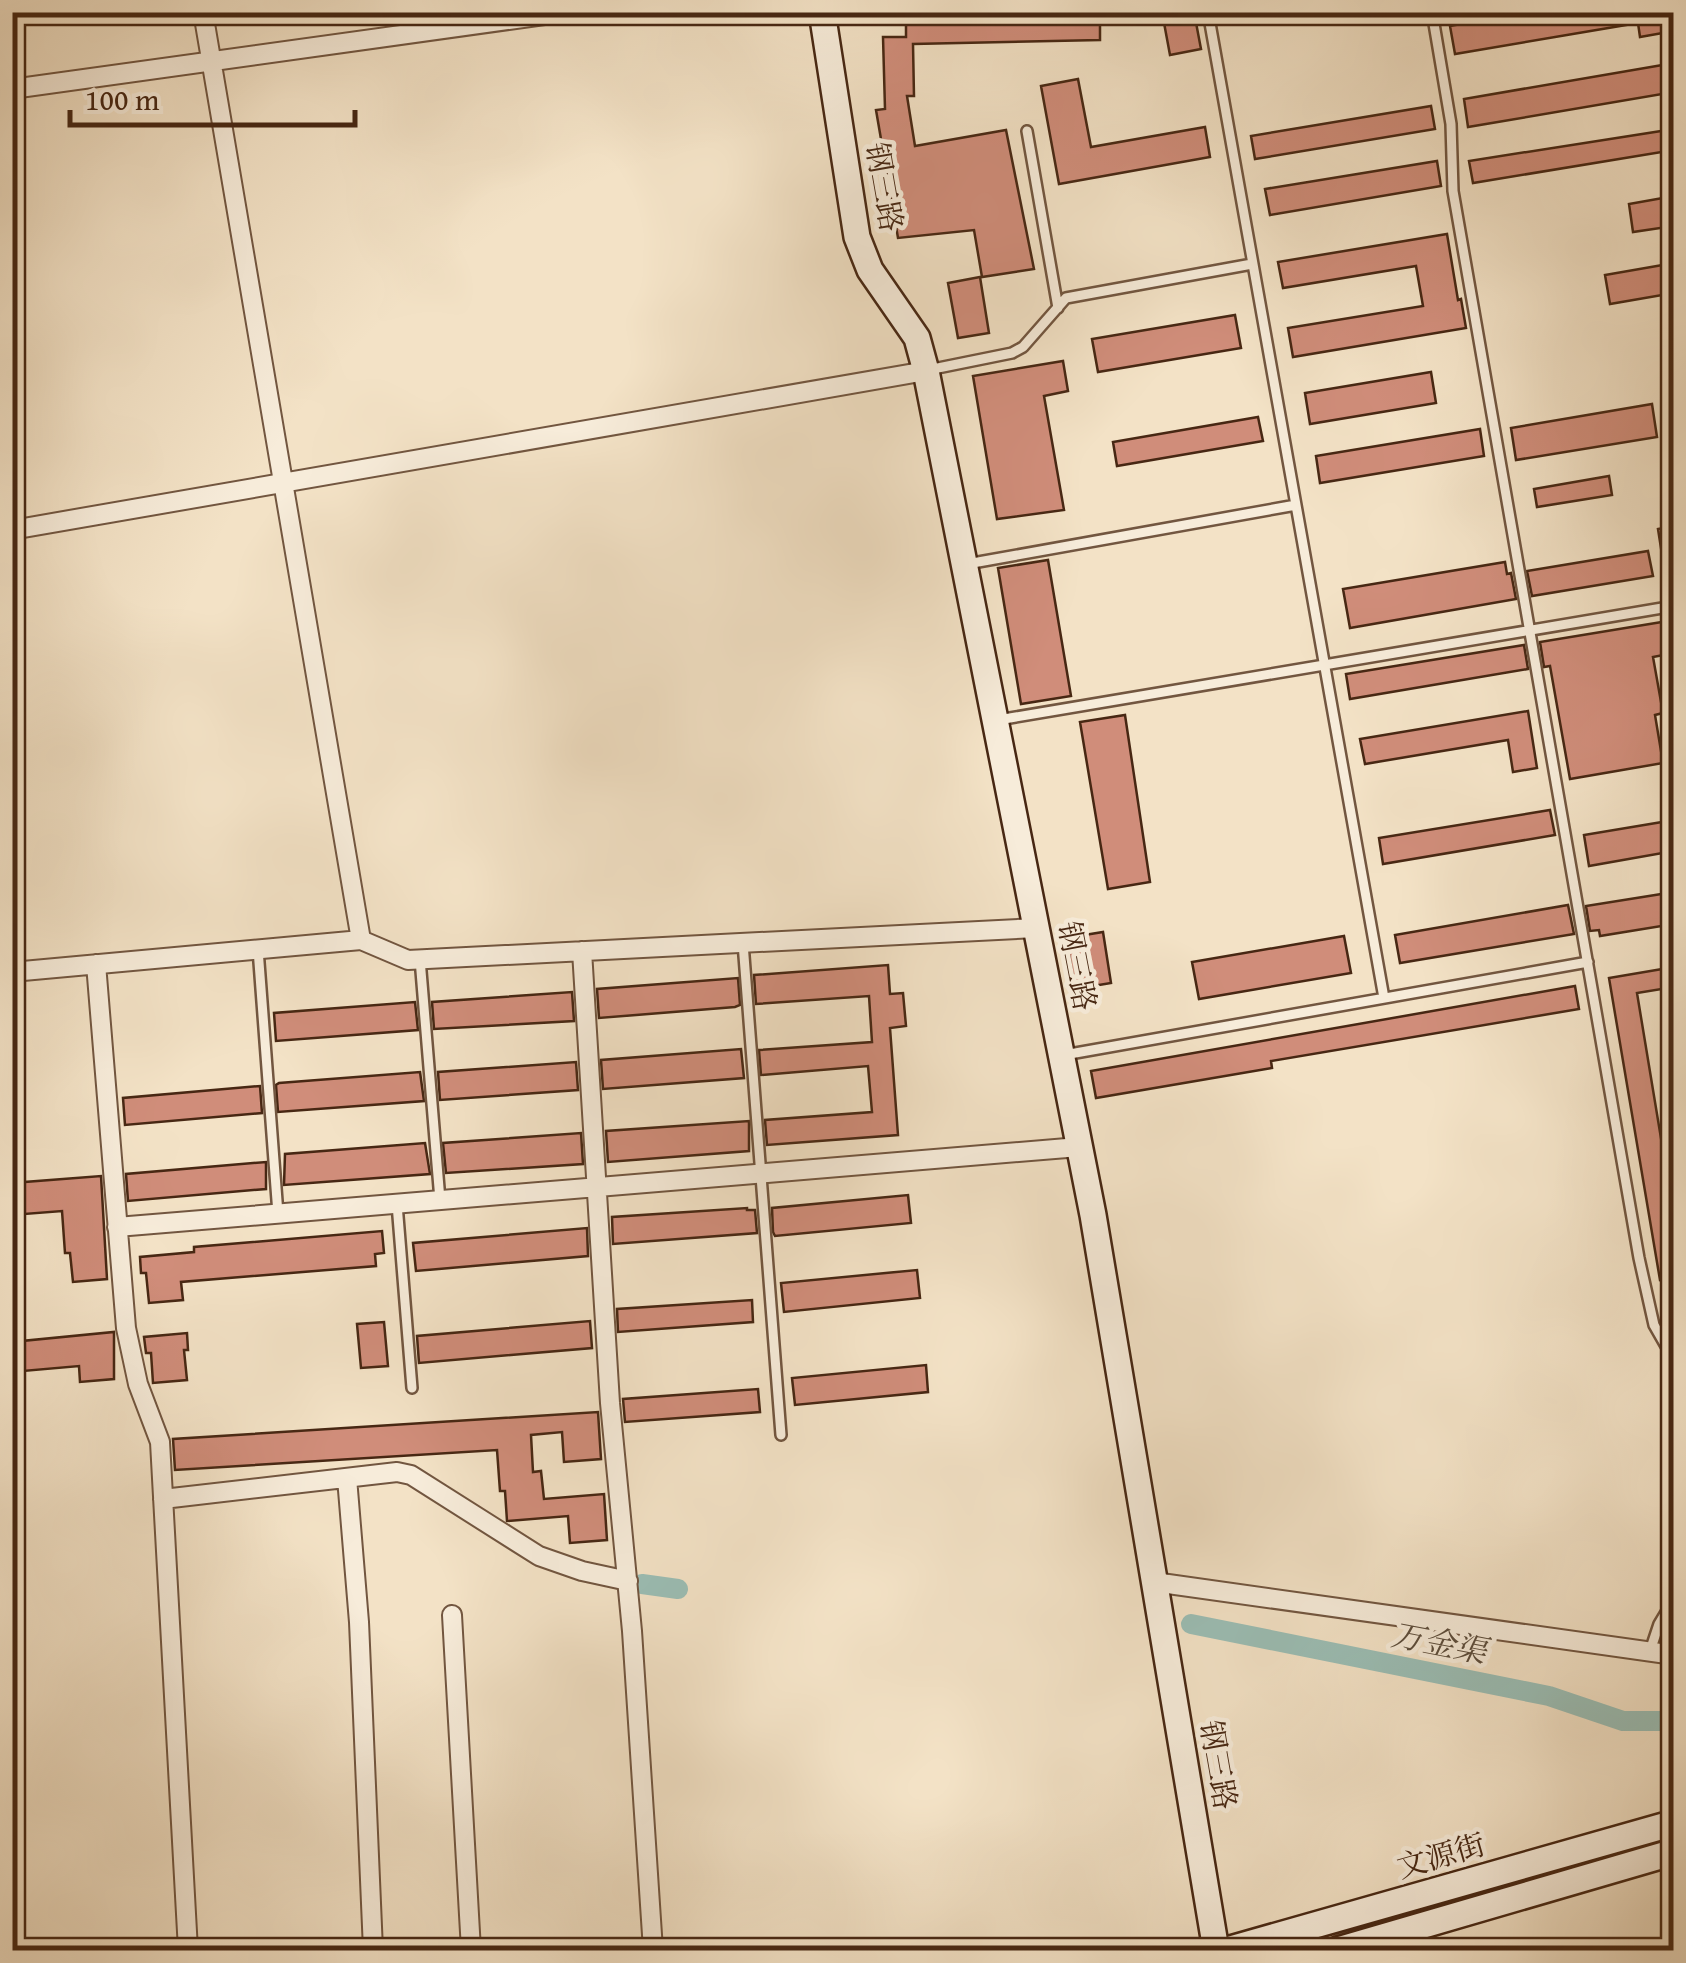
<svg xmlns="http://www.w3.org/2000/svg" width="1686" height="1963" font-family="'Gentium Book Plus','Noto Serif SC',serif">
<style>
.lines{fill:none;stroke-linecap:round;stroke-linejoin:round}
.canal{stroke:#9bbeb5;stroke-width:20}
.building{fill:#d08d7a;stroke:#472713;stroke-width:2.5}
.lane-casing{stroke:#725640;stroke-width:14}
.street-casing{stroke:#725640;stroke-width:22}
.secondary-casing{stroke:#472713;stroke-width:30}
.lane{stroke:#f7ecda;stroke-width:9}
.street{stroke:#f7ecda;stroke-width:18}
.secondary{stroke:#f7ecda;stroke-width:25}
.labels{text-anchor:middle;stroke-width:9;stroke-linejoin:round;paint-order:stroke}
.street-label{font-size:30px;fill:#472713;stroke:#f7ecda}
.water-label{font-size:32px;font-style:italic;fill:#5c4d3c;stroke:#f7ecda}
</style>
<rect width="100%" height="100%" fill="#f3e2c6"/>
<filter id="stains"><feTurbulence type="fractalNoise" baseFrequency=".002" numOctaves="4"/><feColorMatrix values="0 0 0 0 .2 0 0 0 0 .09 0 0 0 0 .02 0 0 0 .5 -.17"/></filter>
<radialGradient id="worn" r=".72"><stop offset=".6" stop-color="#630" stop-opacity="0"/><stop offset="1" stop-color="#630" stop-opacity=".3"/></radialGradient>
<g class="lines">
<path class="canal" d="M 642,1584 L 678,1589
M 1191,1624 L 1549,1696 L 1623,1721 L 1674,1721"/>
</g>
<path class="building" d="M 1100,12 L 1100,40 L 913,44 L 914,96 L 907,96 L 915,146 L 1006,130 L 1034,269 L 982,277 L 974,230 L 898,238 L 876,110 L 885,109 L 883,37 L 906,37 L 906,16 Z
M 1162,12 L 1194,12 L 1201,49 L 1170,55 Z
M 1527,12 L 1674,12 L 1674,31 L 1640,37 L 1638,23 L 1455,54 L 1450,26 Z
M 1674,63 L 1674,92 L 1468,127 L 1464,99 Z
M 1078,79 L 1091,147 L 1205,127 L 1210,157 L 1059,184 L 1041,86 Z
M 1431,106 L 1435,129 L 1255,159 L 1251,136 Z
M 1674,129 L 1674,150 L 1473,183 L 1469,161 Z
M 1437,161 L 1441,186 L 1270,215 L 1265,189 Z
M 1674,196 L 1674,226 L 1633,232 L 1629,204 Z
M 1447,234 L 1458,300 L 1461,299 L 1466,328 L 1293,357 L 1288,328 L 1423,306 L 1416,266 L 1283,288 L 1278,262 Z
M 1674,263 L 1674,293 L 1610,304 L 1605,275 Z
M 980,277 L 989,333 L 958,338 L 948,283 Z
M 1235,315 L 1241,348 L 1098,372 L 1092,339 Z
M 1063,361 L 1068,391 L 1044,396 L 1064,510 L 997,519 L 973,376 Z
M 1431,372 L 1436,403 L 1310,424 L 1305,393 Z
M 1652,404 L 1657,437 L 1516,460 L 1511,428 Z
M 1258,417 L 1263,441 L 1117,466 L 1113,442 Z
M 1480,429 L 1484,456 L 1320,483 L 1316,456 Z
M 1609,476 L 1612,495 L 1537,507 L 1534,489 Z
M 1674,526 L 1674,573 L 1665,574 L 1658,529 Z
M 1648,551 L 1653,576 L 1532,596 L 1527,571 Z
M 1048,560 L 1071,696 L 1021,704 L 998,568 Z
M 1505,562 L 1507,574 L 1511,573 L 1516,599 L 1350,628 L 1343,589 Z
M 1674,620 L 1674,653 L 1653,657 L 1663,713 L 1655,715 L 1663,763 L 1570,779 L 1550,666 L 1544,667 L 1540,642 Z
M 1524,645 L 1528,669 L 1350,699 L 1346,674 Z
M 1528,711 L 1537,768 L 1513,772 L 1508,740 L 1365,764 L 1360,739 Z
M 1125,715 L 1150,882 L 1108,889 L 1080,722 Z
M 1550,810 L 1555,835 L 1383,864 L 1379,838 Z
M 1674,820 L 1674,851 L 1589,866 L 1584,835 Z
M 1674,892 L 1674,924 L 1600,936 L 1599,930 L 1590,931 L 1586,906 Z
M 1568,905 L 1574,934 L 1400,963 L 1395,935 Z
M 1103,932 L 1111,983 L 1075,989 L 1066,938 Z
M 1344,936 L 1351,973 L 1199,999 L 1192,962 Z
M 888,965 L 890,994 L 903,993 L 906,1026 L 890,1028 L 898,1135 L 767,1145 L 765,1120 L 872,1112 L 868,1066 L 761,1075 L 759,1050 L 872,1042 L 869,996 L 756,1004 L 754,975 Z
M 1674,967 L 1674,987 L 1637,993 L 1674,1217 L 1674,1277 L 1660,1280 L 1609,978 Z
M 738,978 L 740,1005 L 735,1007 L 599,1018 L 597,989 Z
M 1575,986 L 1579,1009 L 1271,1061 L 1272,1068 L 1096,1098 L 1091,1071 Z
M 572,992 L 574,1021 L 434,1029 L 432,1002 Z
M 415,1002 L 418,1030 L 276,1041 L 274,1013 Z
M 741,1049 L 744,1078 L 603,1089 L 601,1060 Z
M 576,1062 L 578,1090 L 440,1100 L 438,1072 Z
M 420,1072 L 424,1101 L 278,1112 L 276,1085 L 279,1083 Z
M 260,1086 L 262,1113 L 125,1125 L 123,1098 Z
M 749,1121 L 749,1151 L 608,1162 L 606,1131 Z
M 581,1133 L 583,1164 L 446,1173 L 443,1143 Z
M 425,1143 L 430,1174 L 284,1185 L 285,1154 Z
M 266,1162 L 266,1189 L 128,1201 L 126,1174 Z
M 101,1176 L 107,1279 L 73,1282 L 70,1253 L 65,1253 L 62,1211 L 12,1215 L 12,1183 Z
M 908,1195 L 911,1223 L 775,1236 L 773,1232 L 772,1208 Z
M 747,1208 L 747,1210 L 755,1210 L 757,1233 L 613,1244 L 612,1217 Z
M 587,1228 L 588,1256 L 416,1271 L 413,1243 Z
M 382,1231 L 384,1253 L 375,1254 L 376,1266 L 181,1282 L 183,1300 L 149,1303 L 146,1273 L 141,1273 L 140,1257 L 194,1252 L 194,1247 Z
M 917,1270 L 920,1298 L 784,1312 L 781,1283 Z
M 752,1300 L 753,1322 L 618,1332 L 617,1309 Z
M 590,1321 L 592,1348 L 419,1363 L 417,1336 Z
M 384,1322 L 388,1366 L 361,1368 L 357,1324 Z
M 114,1332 L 114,1379 L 80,1382 L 79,1366 L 12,1372 L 12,1342 Z
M 187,1333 L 188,1350 L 184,1350 L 187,1380 L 153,1383 L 151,1353 L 146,1353 L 144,1337 Z
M 926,1365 L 928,1392 L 795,1405 L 792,1378 Z
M 758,1389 L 760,1412 L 625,1422 L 623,1399 Z
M 598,1412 L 601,1459 L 564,1462 L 562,1432 L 531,1435 L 533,1472 L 541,1471 L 544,1499 L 604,1494 L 607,1540 L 570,1543 L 568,1516 L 507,1521 L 505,1491 L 500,1491 L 497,1450 L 175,1470 L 173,1439 Z"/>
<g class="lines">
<g class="lane-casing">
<path id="lane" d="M 1208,12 L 1384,998
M 1432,12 L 1451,124 L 1453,191 L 1639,1258 L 1654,1325 L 1674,1360
M 1027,131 L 1058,308
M 928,370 L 1012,353 L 1023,347 L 1066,298 L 1252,264
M 967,564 L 1296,505
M 998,720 L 1674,606
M 743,943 L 781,1435
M 258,949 L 278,1214
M 420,959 L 440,1200
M 1064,1055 L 1588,962
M 397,1204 L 412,1388
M 1650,1651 L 1659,1624 L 1674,1599"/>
</g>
<g class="street-casing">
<path id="street" d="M 203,12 L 361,940
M 12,89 L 566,12
M 12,530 L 926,371
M 582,951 L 610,1403 L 632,1631 L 653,1950
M 96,964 L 126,1328 L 138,1384 L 160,1442 L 188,1950
M 12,972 L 361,940 L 408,960 L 1036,928
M 117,1227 L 1079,1147
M 347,1478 L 359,1622 L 373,1950
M 163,1499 L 397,1472 L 411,1475 L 539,1556 L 582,1571 L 628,1581
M 1154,1582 L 1674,1655
M 452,1615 L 471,1950"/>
</g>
<g class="secondary-casing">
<path id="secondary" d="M 822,12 L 857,237 L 870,270 L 917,338 L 926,371 L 1093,1215 L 1216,1950
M 1227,1950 L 1674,1823
M 1338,1950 L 1674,1852"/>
</g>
<use href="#lane" class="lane"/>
<use href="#street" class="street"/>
<use href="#secondary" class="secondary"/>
</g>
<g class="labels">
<g class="street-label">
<text transform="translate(884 187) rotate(80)" y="10">钢三路</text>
<text transform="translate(1077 966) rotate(79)" y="10">钢三路</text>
<text transform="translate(1218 1765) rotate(80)" y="10">钢三路</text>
<text transform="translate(1441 1856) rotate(-16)" y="10">文源街</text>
</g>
<g class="water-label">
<text transform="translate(1439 1643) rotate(11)" y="11">万金渠</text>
</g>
</g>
<rect width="1686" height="1963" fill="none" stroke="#f3e2c6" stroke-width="50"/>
<rect x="15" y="15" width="1656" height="1933" fill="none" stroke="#472713" stroke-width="5"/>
<rect x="25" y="25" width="1636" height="1913" fill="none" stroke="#472713" stroke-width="2.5"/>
<path d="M70 110v15h285v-15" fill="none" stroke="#472713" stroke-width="5"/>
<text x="85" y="110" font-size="30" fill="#472713" stroke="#f7ecda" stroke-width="8" paint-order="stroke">100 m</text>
<rect width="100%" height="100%" filter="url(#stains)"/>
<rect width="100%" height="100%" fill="url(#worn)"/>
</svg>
